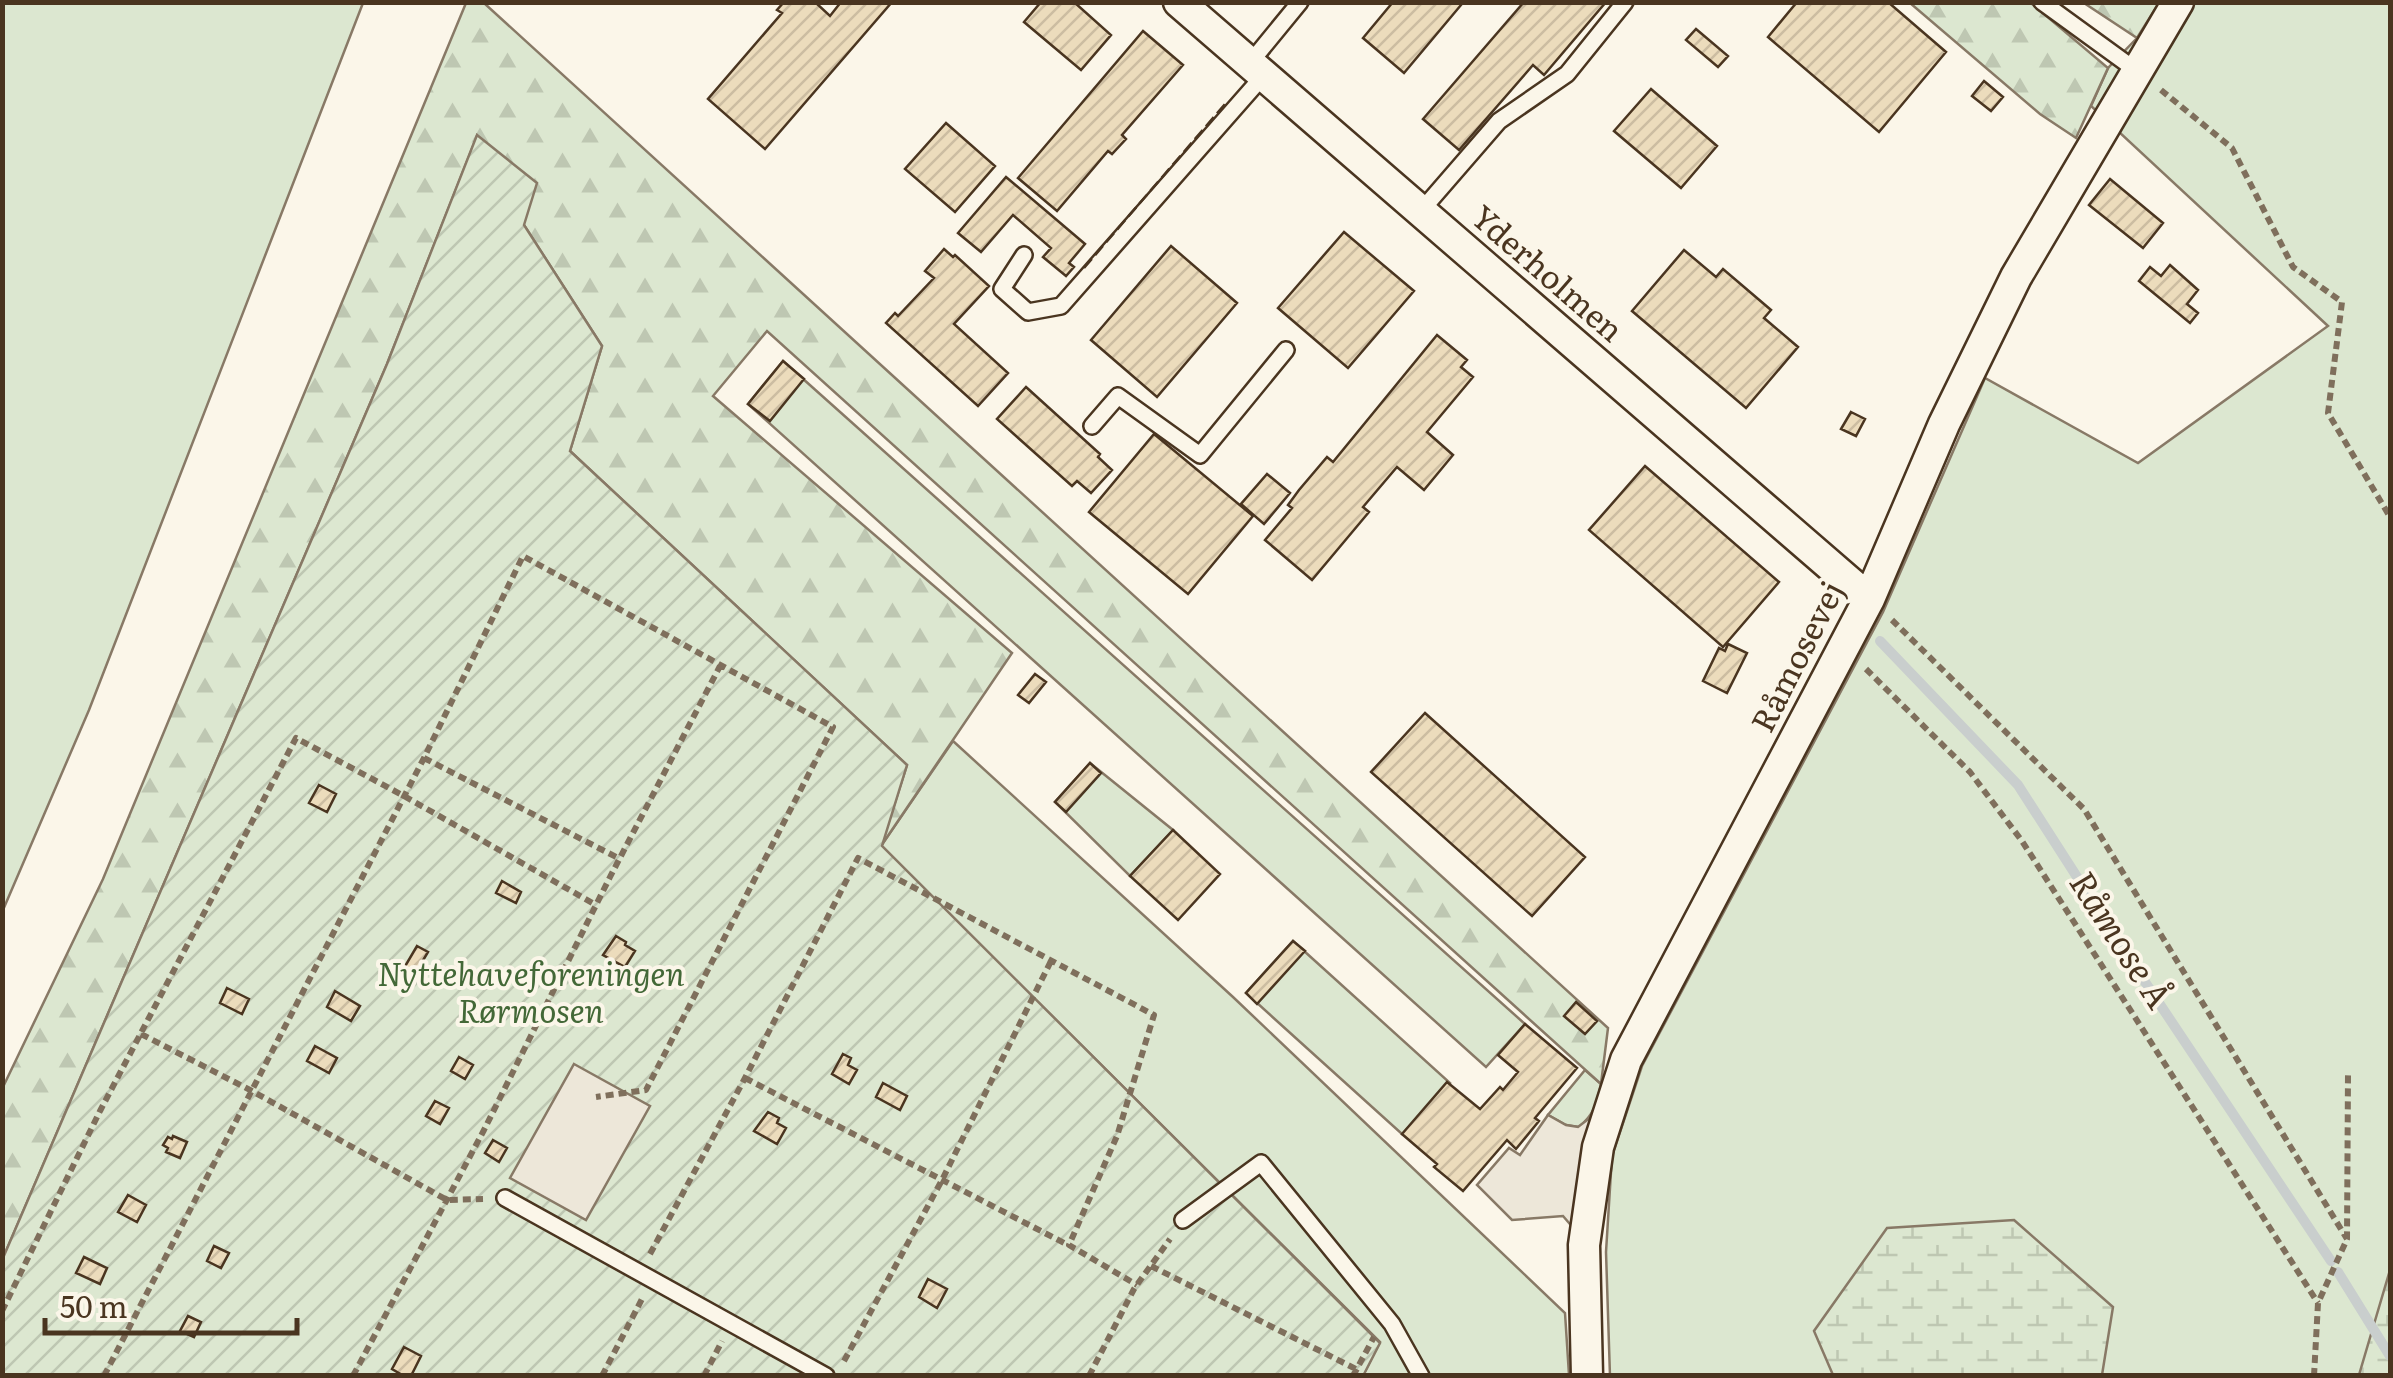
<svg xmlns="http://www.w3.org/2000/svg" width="2393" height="1378" font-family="Literata,serif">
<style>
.green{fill:#dce7d0;stroke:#887966;stroke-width:2.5}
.forest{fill:url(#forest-firs);stroke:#887966;stroke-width:2.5}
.wetland{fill:url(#wetland-marsh);stroke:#887966;stroke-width:2.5}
.garden{fill:url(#garden-furrows);stroke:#887966;stroke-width:2.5}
.parking{fill:#ede7d9;stroke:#887966;stroke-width:2.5}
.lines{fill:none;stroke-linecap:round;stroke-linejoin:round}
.stream{stroke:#c9cecd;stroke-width:10}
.building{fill:url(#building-hatch);stroke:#4a3520;stroke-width:2.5}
.service-casing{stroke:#4a3520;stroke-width:20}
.minor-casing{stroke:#4a3520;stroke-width:35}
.path{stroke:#7f6f5c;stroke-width:6;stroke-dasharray:8 5;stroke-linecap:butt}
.service{stroke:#fbf6e9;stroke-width:15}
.minor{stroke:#fbf6e9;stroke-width:30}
.fence{stroke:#4a3520;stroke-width:2.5;stroke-dasharray:12 5;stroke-linecap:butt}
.labels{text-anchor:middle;stroke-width:8;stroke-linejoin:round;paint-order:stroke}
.street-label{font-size:32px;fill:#4a3520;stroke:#fbf6e9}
.park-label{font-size:32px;font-style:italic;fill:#436837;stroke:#fbf6e9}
.water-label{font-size:35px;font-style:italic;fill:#4a3520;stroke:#fbf6e9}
</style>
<defs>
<pattern id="forest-firs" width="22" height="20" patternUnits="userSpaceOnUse" patternTransform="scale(2.5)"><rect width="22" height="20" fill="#dce7d0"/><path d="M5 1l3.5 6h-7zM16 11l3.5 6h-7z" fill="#bec7b2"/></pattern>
<pattern id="wetland-marsh" width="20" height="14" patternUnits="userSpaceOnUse" patternTransform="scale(2.5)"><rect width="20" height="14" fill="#dce7d0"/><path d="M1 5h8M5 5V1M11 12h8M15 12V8" fill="none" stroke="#bec7b2"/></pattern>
<pattern id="garden-furrows" width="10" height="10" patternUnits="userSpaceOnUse" patternTransform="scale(2.5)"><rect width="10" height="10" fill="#dce7d0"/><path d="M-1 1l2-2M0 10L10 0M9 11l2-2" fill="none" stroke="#bec7b2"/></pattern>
<pattern id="building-hatch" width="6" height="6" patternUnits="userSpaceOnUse" patternTransform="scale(2.5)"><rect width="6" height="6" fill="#ecdcbc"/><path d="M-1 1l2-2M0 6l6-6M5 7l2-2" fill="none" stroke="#ccbda1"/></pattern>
</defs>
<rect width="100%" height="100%" fill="#fbf6e9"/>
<path class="green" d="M 3,2 L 363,3 L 89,710 L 3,910 Z
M 2159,3 L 2390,3 L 2390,1375 L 1610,1376 L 1606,1252 L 1612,1156 L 1642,1066 L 1883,612 L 1985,378 L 2138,463 L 2328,326 L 2091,106 L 2108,68 L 2137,38 Z
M 783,361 L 1525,1024 L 1486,1067 L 748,404 Z
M 953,741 L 1233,997 L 1565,1313 L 1569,1375 L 1363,1375 L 1380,1342 L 881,846 Z
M 1090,763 L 1173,830 L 1130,876 L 1055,802 Z
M 1293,941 L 1450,1083 L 1402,1134 L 1246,993 Z
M 1585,1070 L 1601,1084 C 1597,1103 1594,1115 1579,1127 L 1566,1125 L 1548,1115 Z"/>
<path class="forest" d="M 466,3 L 484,3 L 1608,1028 L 1601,1084 L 767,331 L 713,396 L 1012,653 L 881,846 L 907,765 L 570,451 L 602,346 L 524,225 L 477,136 L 387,364 L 3,1258 L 3,1087 L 103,879 Z
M 1910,3 L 2031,3 L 2108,68 L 2076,138 L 2040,114 Z
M 2084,3 L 2159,3 L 2137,38 Z"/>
<path class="wetland" d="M 2014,1220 L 2113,1307 L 2102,1375 L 1833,1375 L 1814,1331 L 1887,1228 Z
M 2390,1270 L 2390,1375 L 2359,1375 Z"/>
<path class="garden" d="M 477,135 L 537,183 L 524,225 L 602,346 L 570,451 L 907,765 L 882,846 L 1380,1343 L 1363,1376 L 3,1376 L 3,1258 L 387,364 Z"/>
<path class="parking" d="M 574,1064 L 650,1106 L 586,1220 L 510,1178 Z
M 1595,1114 L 1575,1230 L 1563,1216 L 1512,1220 L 1477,1185 L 1509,1148 L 1520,1155 L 1548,1115 L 1566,1125 L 1578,1127 Z"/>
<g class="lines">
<path class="stream" d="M 1880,641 L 2018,785 L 2129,958 L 2331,1261
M 2338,1272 L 2390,1356"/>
</g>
<path class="building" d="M 784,2 L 815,2 L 830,16 L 841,2 L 892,2 L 765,149 L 708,99 L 782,13 L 777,10 Z
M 1041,2 L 1074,2 L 1111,35 L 1081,70 L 1024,22 Z
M 1393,2 L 1459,2 L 1461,5 L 1404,73 L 1363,38 Z
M 1524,2 L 1606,2 L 1544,75 L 1533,65 L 1459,150 L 1423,119 Z
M 1797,2 L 1888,2 L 1946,52 L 1879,132 L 1768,37 Z
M 1696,29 L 1728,56 L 1718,67 L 1686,40 Z
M 1143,31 L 1183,65 L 1122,135 L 1126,139 L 1112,154 L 1108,151 L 1057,211 L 1018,178 Z
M 1984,81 L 2003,97 L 1991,111 L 1972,96 Z
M 1651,89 L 1717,146 L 1681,188 L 1614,131 Z
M 946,123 L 995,166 L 955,212 L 905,169 Z
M 1006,177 L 1085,244 L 1069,263 L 1074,267 L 1066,276 L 1043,257 L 1051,248 L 1013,215 L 981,252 L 958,233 Z
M 2110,179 L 2163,223 L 2143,248 L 2089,205 Z
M 1344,232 L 1414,291 L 1348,368 L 1278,308 Z
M 1171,246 L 1237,303 L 1157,397 L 1091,340 Z
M 944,249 L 953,257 L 955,255 L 989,286 L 954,324 L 1008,373 L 978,406 L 886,323 L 895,313 L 898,316 L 934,278 L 925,271 Z
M 1684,250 L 1716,277 L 1723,269 L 1771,310 L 1764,318 L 1798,347 L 1746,408 L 1632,311 Z
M 2170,265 L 2198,290 L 2187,304 L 2198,313 L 2190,323 L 2139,281 L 2150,267 L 2161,276 Z
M 1437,335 L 1467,360 L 1461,367 L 1473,377 L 1427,432 L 1453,455 L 1424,490 L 1397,467 L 1363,507 L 1369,512 L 1312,580 L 1265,540 L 1292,508 L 1288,505 L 1299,490 L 1327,457 L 1333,462 Z
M 783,361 L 804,379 L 770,421 L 748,404 Z
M 1026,387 L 1100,454 L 1098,457 L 1112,470 L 1091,493 L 1077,481 L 1072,486 L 997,419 Z
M 1851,412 L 1865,419 L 1856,436 L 1841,429 Z
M 1154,434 L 1253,516 L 1188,594 L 1089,512 Z
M 1645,466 L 1779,582 L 1723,647 L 1589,530 Z
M 1267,474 L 1290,493 L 1264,524 L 1241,504 Z
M 1728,644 L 1747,653 L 1727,693 L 1703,681 L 1719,648 L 1725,651 Z
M 1035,674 L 1046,682 L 1029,703 L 1018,695 Z
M 1425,713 L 1585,857 L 1532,916 L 1371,772 Z
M 1090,763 L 1101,773 L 1066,812 L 1055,802 Z
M 319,785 L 336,794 L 327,812 L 309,803 Z
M 1173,830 L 1220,874 L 1178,920 L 1130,876 Z
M 502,881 L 521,892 L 516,903 L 496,893 Z
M 616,936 L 626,942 L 625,945 L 635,951 L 625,967 L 603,955 Z
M 1293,941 L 1305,951 L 1257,1004 L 1246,993 Z
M 417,946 L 428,952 L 415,974 L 404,968 Z
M 227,988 L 249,999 L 242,1014 L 220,1003 Z
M 335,991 L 360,1006 L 351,1021 L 327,1007 Z
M 1576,1002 L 1597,1021 L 1585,1034 L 1564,1016 Z
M 1525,1024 L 1577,1068 L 1535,1118 L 1539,1121 L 1516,1149 L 1507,1140 L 1463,1191 L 1434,1167 L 1437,1164 L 1402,1134 L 1447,1082 L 1480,1109 L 1500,1087 L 1503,1090 L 1518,1072 L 1498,1055 Z
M 315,1046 L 337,1058 L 329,1073 L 307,1061 Z
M 843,1054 L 851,1058 L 848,1065 L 857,1070 L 849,1084 L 832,1074 Z
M 459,1057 L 473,1065 L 465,1079 L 451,1071 Z
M 883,1083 L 907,1096 L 900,1110 L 876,1097 Z
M 435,1101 L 449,1108 L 440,1124 L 426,1116 Z
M 768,1112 L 779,1118 L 777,1123 L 786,1128 L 777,1144 L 754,1131 Z
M 173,1136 L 187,1142 L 180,1158 L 166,1152 L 168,1148 L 163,1145 L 168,1137 L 172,1139 Z
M 493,1140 L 507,1148 L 499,1162 L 485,1153 Z
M 128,1195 L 146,1205 L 137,1222 L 118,1212 Z
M 214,1246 L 229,1253 L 221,1268 L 207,1261 Z
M 84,1257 L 107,1268 L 100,1284 L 76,1273 Z
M 928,1279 L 947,1289 L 937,1308 L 919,1297 Z
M 188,1316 L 201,1322 L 194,1337 L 180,1331 Z
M 404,1347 L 421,1356 L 411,1376 L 404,1376 L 392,1369 Z"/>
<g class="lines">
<g class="service-casing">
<path id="service" d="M 2042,2 L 2137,71
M 1250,63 L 1300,2
M 1421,211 L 1499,121 L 1567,74 L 1625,2
M 1024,255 L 1002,289 L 1028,312 L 1061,306 L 1264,75
M 1092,426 L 1118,396 L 1200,455 L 1286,350
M 505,1198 L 826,1376
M 1183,1220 L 1261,1163 L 1392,1324 L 1421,1376"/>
</g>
<g class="minor-casing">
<path id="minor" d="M 1179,2 L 1869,599
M 1587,1376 L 1584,1245 L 1598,1147 L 1626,1060 L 1869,599 L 1944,424 L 2016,277 L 2178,2"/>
</g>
<path class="path" d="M 2161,90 L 2232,148 L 2293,267 L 2342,302 L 2328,413 L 2390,517
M 1892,620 L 2084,809 L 2347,1239
M 1866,669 L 1970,772 L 2022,841 L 2318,1303
M 424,758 L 620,859
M 141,1034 L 252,1091 L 447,1200 L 483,1199
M 745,1078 L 1068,1245
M 650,1254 L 745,1078 L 858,858 L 1154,1015 L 1117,1136 L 1069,1245 L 1137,1285
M 1151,1266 L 1356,1369
M 2,1311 L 100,1111 L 296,738 L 404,796 L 596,905
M 844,1361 L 942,1180 L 1051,961
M 104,1376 L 424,758 L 523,556 L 833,727 L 646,1090 L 596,1097
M 353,1376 L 484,1130 L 610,877 L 720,666
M 602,1376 L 643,1297
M 704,1376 L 722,1341
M 1089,1376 L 1134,1289 L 1170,1239
M 1353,1376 L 1374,1337
M 2314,1376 L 2318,1303 L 2347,1239 L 2348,1075"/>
<use href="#service" class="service"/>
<use href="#minor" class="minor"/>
<path class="fence" d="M 1084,268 L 1225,104"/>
</g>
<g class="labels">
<g class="street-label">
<text transform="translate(1547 274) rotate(41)" y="11">Yderholmen</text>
<text transform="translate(1798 657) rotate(-63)" y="11">Råmosevej</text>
</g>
<g class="park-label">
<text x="531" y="986">Nyttehaveforeningen<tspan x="531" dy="37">Rørmosen</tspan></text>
</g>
<g class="water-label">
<text transform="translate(2120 940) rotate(57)" y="12">Råmose Å</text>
</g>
</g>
<rect width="2393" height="1378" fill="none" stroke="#4a3520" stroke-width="10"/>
<path d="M45 1318v15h252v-15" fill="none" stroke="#4a3520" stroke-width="5"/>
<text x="60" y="1318" font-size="30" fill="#4a3520" stroke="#fbf6e9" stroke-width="8" paint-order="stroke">50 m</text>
</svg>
